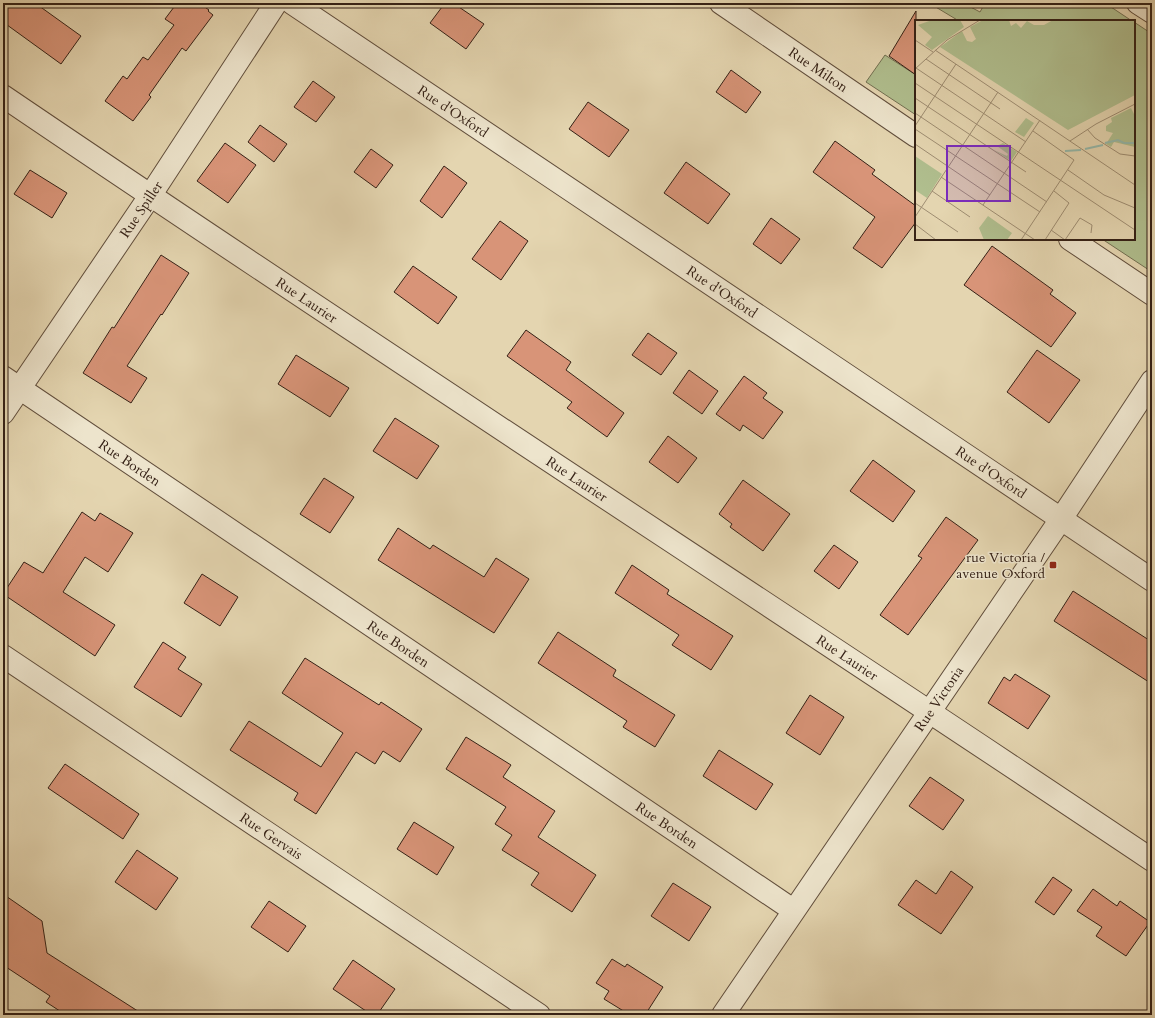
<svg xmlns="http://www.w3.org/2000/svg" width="1155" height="1018" font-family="Cardo,serif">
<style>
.green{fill:#b0be8e;stroke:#727052}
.building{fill:#d89478;stroke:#352116}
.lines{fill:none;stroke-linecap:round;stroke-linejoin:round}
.street-casing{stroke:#614e3c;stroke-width:24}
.street{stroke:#ede4cc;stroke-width:22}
.poi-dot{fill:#8f2418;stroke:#ede4cc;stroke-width:1.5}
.labels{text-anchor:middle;stroke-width:3;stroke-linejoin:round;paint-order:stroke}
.street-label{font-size:14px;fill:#352116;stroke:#ede4cc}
.poi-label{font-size:14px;fill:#352116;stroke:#ede4cc;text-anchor:end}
.inset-river{fill:none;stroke:#95b9ab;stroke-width:2}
.inset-road{fill:none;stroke:#9e8d72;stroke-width:1}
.view{fill:#7b2cbf;fill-opacity:0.15;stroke:#7b2cbf;stroke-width:2}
.inset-edge{fill:none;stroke:#352116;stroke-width:2}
</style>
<rect width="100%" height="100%" fill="#e4d5b0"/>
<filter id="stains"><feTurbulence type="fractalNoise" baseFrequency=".005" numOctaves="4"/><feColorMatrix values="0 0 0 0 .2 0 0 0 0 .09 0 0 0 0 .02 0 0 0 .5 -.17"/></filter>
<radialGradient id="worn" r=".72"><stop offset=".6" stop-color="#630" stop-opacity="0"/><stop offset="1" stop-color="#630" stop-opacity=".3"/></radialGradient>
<path class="green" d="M 929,3 L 963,3 L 980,12 L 985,3 L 1105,3 L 1132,21 L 959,21 Z
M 1134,22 L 1152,34 L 1152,272 L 1102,239 L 1134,239 Z
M 885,55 L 916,75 L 916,115 L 866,82 Z"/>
<path class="building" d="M 3,3 L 35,3 L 81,36 L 61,64 L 3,22 Z
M 177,3 L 199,3 L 209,10 L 208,11 L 213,15 L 186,51 L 182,48 L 149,95 L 151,97 L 133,121 L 105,101 L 123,76 L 127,79 L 143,57 L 148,60 L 174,25 L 165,19 Z
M 445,3 L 453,3 L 484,24 L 466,49 L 430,23 Z
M 916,11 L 916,75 L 889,56 Z
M 731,70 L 761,92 L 746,113 L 716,92 Z
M 313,81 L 335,97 L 316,122 L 294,107 Z
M 588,102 L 629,130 L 609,157 L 569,129 Z
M 260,125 L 287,144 L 274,162 L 248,142 Z
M 835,141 L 875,170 L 872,174 L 916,206 L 916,222 L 882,268 L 853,248 L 875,217 L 813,172 Z
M 225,143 L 256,165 L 228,203 L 197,181 Z
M 371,149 L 393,165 L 376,188 L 354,172 Z
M 686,162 L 730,194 L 708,224 L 664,193 Z
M 444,166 L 467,183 L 442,218 L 420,201 Z
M 30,170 L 67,193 L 52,218 L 14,194 Z
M 771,218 L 800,239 L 781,264 L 753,244 Z
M 500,221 L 528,241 L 501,280 L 472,259 Z
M 992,246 L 1053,290 L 1050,294 L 1076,313 L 1051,347 L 964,285 Z
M 161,255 L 189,273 L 162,315 L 161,314 L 127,366 L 147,378 L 131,403 L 83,373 L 112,327 L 114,328 Z
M 413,266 L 457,297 L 438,324 L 394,292 Z
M 526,330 L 571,362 L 566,370 L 624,413 L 607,437 L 567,408 L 572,402 L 507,356 Z
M 648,333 L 677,353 L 661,375 L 632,355 Z
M 1037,350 L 1080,380 L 1049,423 L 1007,392 Z
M 296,355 L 349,388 L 330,417 L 278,384 Z
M 689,370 L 718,391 L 702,414 L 673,393 Z
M 744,376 L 767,393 L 763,398 L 783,412 L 763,439 L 743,425 L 740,431 L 716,414 Z
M 395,418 L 439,446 L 417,479 L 373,451 Z
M 668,436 L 697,458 L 678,483 L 649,462 Z
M 873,460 L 915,491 L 893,522 L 850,491 Z
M 324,478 L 354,497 L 330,533 L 300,514 Z
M 743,480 L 790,514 L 763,551 L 730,527 L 732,524 L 719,514 Z
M 82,512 L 95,521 L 100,513 L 133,533 L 108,572 L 85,557 L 63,592 L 115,625 L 95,656 L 3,594 L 24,562 L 43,573 Z
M 946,517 L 978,540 L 908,635 L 880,615 L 922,558 L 918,556 Z
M 398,528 L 430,549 L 433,545 L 484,577 L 496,558 L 529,579 L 494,633 L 378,560 Z
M 834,545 L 858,562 L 839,589 L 814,571 Z
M 632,565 L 669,590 L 667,594 L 733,636 L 711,670 L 672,645 L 679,635 L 615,593 Z
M 202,574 L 238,597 L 220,626 L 184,603 Z
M 1073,591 L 1152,642 L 1152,684 L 1054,621 Z
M 558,632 L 616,670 L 613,676 L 675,715 L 655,747 L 623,727 L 627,721 L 538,663 Z
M 163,642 L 186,657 L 178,669 L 202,684 L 181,717 L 134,687 Z
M 305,658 L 379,705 L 381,702 L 422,729 L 400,762 L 383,751 L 375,764 L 356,752 L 316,814 L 294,800 L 298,793 L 230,750 L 249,721 L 321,767 L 343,733 L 282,693 Z
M 1015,674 L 1050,696 L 1028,729 L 988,703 L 1004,677 L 1010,681 Z
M 810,695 L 844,717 L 820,755 L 786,733 Z
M 466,737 L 511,765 L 503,777 L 555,811 L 538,837 L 596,875 L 572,912 L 531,885 L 539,873 L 502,850 L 512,835 L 495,824 L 506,807 L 446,769 Z
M 719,750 L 773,784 L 756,810 L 703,776 Z
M 65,764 L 139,814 L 123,839 L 48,788 Z
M 930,777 L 964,800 L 943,830 L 909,806 Z
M 414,822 L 454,847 L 437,875 L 397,849 Z
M 137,850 L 178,878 L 156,910 L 115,882 Z
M 951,871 L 973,887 L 941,934 L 898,905 L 916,880 L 936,894 Z
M 1053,877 L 1072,890 L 1054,915 L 1035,902 Z
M 673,883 L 711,907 L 689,941 L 651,916 Z
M 1093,889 L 1117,906 L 1120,901 L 1150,922 L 1126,956 L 1096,936 L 1102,927 L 1077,911 Z
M 3,894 L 42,921 L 47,953 L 144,1015 L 66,1015 L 46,1002 L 50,996 L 3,965 Z
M 269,901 L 306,926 L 288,952 L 251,927 Z
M 612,959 L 625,967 L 627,964 L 663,987 L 645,1015 L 630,1015 L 604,999 L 609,991 L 596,983 Z
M 353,960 L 395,989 L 377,1015 L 372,1015 L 333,989 Z"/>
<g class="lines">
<g class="street-casing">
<g id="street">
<path id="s1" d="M 292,3 L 1152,580"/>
<path id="s2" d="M 721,3 L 916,136"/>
<path d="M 1138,3 L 1152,12"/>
<path id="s3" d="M 3,96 C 383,354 770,604 1152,860"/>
<path d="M 1070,239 L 1152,294"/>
<path id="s4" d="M 3,377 L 793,910"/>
<path id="s5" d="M 3,413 L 150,196 L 276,3"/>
<path id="s6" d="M 3,656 L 539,1015"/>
<path id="s7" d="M 723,1015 L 1061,519 L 1152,381"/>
</g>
</g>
<use href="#street" class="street"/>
</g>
<rect class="poi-dot" x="1049" y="561" width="8" height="8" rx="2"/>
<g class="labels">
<g class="street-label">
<text dy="5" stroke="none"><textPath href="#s2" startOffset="118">Rue Milton</textPath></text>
<text dy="5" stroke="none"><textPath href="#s1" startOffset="194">Rue d'Oxford</textPath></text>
<text dy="5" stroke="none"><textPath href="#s5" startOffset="246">Rue Spiller</textPath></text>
<text dy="5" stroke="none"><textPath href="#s1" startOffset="518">Rue d'Oxford</textPath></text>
<text dy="5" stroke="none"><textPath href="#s3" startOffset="366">Rue Laurier</textPath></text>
<text dy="5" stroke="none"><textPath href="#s4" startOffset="153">Rue Borden</textPath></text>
<text dy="5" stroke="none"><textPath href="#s1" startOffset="842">Rue d'Oxford</textPath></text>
<text dy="5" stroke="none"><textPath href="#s3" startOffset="690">Rue Laurier</textPath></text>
<text dy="5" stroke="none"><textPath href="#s4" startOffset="477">Rue Borden</textPath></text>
<text dy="5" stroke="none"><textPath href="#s3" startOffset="1014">Rue Laurier</textPath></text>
<text dy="5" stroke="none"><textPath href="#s7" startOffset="383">Rue Victoria</textPath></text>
<text dy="5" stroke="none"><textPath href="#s4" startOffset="801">Rue Borden</textPath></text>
<text dy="5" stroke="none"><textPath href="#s6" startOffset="323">Rue Gervais</textPath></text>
</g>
<g class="poi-label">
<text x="1045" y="562">rue Victoria /<tspan x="1045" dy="16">avenue Oxford</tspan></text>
</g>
</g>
<g transform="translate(915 20)">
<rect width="220" height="220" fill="#e4d5b0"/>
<path d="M 17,0 L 45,0 L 49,7 L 17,30 L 10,25 L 17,17 L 3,5 ZM 68,0 L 94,0 L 96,6 L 101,3 L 106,8 L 112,1 L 119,5 L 129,5 L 138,0 L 220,0 L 220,75 L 153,110 L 25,27 L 47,11 L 52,21 L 57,22 L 61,19 L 55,7 ZM 216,88 L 220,96 L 220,127 L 199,122 L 196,127 L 191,124 L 198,113 L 191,111 L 191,106 L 197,102 L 196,98 ZM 111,98 L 119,103 L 109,117 L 100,112 ZM 88,123 L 102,132 L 96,141 L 79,130 L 92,136 L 93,134 L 82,126 ZM 0,136 L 27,154 L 12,178 L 0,170 L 0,175 ZM 73,196 L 97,213 L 92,220 L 69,220 L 64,208 Z" fill="#b0be8e"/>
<path class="inset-river" d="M 190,123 L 203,120 L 209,123 L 220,123M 170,129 L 188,125M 150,131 L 166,130"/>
<path class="inset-road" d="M 0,20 L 18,32M 20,30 L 220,165M 11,39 L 85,89M 1,48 L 111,122M 0,49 L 32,20 L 65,0M 0,63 L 220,210M 0,78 L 111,152M 0,93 L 132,182M 0,106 L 41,44M 0,109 L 125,192M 172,109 L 180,118 L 205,134 L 220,136M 155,121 L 181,104 L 220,84M 0,124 L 75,175M 153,150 L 189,175 L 220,188M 26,157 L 120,220M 17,171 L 55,197M 0,183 L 43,212M 68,185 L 125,100M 0,197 L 83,72M 0,204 L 21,220M 136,210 L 150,220M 106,220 L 159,140 L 118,111M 130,220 L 154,183 L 139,171M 150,220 L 165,198 L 177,205 L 176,213"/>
<path class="view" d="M 32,126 L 95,126 L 95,181 L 32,181 Z"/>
<rect width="220" height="220" class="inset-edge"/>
</g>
<rect width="1155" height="1018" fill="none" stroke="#e4d5b0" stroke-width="16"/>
<rect x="4" y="4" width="1147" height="1010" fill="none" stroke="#352116" stroke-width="2"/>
<rect x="8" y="8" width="1139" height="1002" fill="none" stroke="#352116"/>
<rect width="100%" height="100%" filter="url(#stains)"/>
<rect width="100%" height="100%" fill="url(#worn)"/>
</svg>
